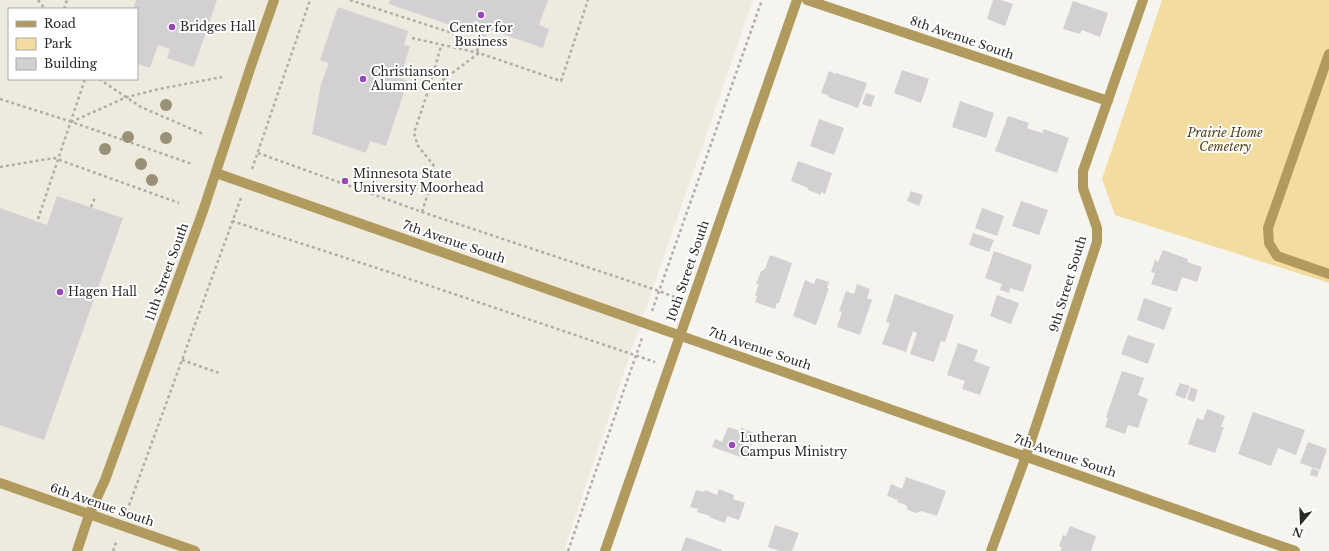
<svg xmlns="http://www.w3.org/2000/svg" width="1329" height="551" font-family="'Libre Baskerville',serif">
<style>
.built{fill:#eeeade;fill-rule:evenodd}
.green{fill:#f3dc9f}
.building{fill:#d3d0d4}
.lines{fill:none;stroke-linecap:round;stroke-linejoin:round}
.path{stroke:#afada9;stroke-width:2.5;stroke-dasharray:3 3;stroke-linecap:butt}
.service{stroke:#b09a5d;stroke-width:10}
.minor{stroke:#b09a5d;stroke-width:10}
.tertiary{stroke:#b09a5d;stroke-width:10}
.tree{fill:#9a9077}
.poi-dot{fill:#9848b8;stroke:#fff;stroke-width:1.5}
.labels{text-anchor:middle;stroke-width:4;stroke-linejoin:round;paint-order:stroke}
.poi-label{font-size:12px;fill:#2a2927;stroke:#fff;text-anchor:start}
.street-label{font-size:12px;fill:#2a2927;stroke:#fff}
.park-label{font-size:12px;font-style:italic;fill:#4e3f14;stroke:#fff}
</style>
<rect width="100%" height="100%" fill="#f6f4ef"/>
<path class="built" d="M 0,0 L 753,0 L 628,360 L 564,551 L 0,551 ZM 9,9 L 137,9 L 137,79 L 9,79 Z"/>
<path class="green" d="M 1162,0 L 1329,0 L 1329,283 L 1115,215 L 1102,179 Z"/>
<path class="building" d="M 136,0 L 217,0 L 194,67 L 167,58 L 170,49 L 158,45 L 150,68 L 137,64 L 137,9 L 133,9 Z
M 390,0 L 548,0 L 539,25 L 549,29 L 543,48 L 488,29 L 485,37 L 389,4 Z
M 993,0 L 1001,0 L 1013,4 L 1005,26 L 987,19 Z
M 1073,1 L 1108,13 L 1100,37 L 1082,30 L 1080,34 L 1063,29 Z
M 338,7 L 408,31 L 404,45 L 410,46 L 400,78 L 408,81 L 386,146 L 370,141 L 366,153 L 312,134 L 321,84 L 329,63 L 320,60 Z
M 902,70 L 929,79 L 921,103 L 894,93 Z
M 829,71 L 836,74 L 836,73 L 867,83 L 858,108 L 828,97 L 828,95 L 821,93 Z
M 866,93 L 875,96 L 871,107 L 862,104 Z
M 960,101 L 994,113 L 986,138 L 952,127 Z
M 1008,116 L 1029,123 L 1027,128 L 1042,133 L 1044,129 L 1069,138 L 1057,173 L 995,151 Z
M 819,119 L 844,128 L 834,155 L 810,146 Z
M 798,161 L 832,173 L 825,194 L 821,192 L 821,195 L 808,190 L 808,188 L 791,181 Z
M 911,191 L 923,195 L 919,206 L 907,201 Z
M 57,196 L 123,218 L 44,440 L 0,425 L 0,208 L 47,225 Z
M 1021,201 L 1048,210 L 1039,235 L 1012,226 Z
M 982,208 L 1004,216 L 997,236 L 975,228 Z
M 973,233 L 994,240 L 989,252 L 969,245 Z
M 1163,250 L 1188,259 L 1187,262 L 1202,267 L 1197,282 L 1182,277 L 1177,292 L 1151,284 L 1155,273 L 1151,272 L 1155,260 L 1158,262 Z
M 994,251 L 1032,265 L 1023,292 L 1010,288 L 1009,293 L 1000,290 L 1002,284 L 985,278 Z
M 770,255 L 792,263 L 779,303 L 777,303 L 775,309 L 755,302 L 757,296 L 755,295 L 759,284 L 756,284 L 761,271 L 763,271 L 764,269 L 765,269 Z
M 816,278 L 829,282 L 827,288 L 829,288 L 816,325 L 793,316 L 805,280 L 814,284 Z
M 857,284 L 870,289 L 867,298 L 872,300 L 860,335 L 837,327 L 842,312 L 839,311 L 846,291 L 854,294 Z
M 895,294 L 954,315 L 945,342 L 941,341 L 934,362 L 910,354 L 917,333 L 913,331 L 906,352 L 882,344 L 890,323 L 886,322 Z
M 997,295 L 1019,303 L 1011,324 L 990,316 Z
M 1144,298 L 1172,308 L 1164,330 L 1137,320 Z
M 1128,335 L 1155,344 L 1148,364 L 1121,354 Z
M 958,343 L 978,350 L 974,361 L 990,367 L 980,395 L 962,389 L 965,381 L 947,375 Z
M 1122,371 L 1144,378 L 1138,395 L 1148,399 L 1138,428 L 1128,425 L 1125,434 L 1105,427 L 1108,418 L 1106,417 Z
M 1180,383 L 1190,386 L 1185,399 L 1175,395 Z
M 1191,387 L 1198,390 L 1194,402 L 1187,399 Z
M 1207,409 L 1225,416 L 1221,427 L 1224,427 L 1215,453 L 1188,444 L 1197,418 L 1203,420 Z
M 1253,412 L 1305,430 L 1296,455 L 1278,448 L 1271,466 L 1238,454 Z
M 728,427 L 740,431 L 741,428 L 754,433 L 753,436 L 755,436 L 746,459 L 712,447 L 715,439 L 722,442 Z
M 1308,442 L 1327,449 L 1320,470 L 1300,463 Z
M 1312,468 L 1319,471 L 1317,477 L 1310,475 Z
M 906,477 L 946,491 L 937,516 L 921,511 L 916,513 L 908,510 L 906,505 L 897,502 L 898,500 L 887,496 L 891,484 L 902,489 Z
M 719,489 L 734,495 L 733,499 L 745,503 L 739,520 L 727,516 L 725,523 L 709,517 L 710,516 L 697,512 L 698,509 L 690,507 L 696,490 L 704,492 L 705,490 L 717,495 Z
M 775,525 L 799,533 L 792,551 L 779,551 L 768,547 Z
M 1070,526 L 1096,536 L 1091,551 L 1061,551 L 1062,548 L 1059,546 L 1063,535 L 1066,536 Z
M 686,537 L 722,550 L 722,551 L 681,551 Z"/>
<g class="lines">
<path class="path" d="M 38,0 L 45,9
M 350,0 L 446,31 L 473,41 L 479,53
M 64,9 L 67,0
M 412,38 L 479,53
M 99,79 L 141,107 L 203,134
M 428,91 L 441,46
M 0,99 L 66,120 L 192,164
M 71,122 L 127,97 L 159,89 L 222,77
M 258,153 L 422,212 L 659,291 L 677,298
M 0,167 L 54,158 L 179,203
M 252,169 L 310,0
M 91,207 L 95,198
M 422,212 L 434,174 L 435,167 L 418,146 L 414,133 L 428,91 L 479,53 L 561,81 L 588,0
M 38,219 L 85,79
M 232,221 L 389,272 L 655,362
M 652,311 L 762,0
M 182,360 L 219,373
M 127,511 L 241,198
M 113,551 L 117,540
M 568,551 L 642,338"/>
<path class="service" d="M 1329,54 L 1268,228 L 1269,243 L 1277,256 L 1329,274"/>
<path class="minor" d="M 807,0 L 1108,101
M 216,173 L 1295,551
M 0,483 L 195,551
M 605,551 L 797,0
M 991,551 L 1026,456 L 1097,242 L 1097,228 L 1083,188 L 1083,171 L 1143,0"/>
<path class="tertiary" d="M 77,551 L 89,515 L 105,480 L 203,211 L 252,63 L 274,0"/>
</g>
<g class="tree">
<circle cx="166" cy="105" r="6"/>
<circle cx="128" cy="137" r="6"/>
<circle cx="166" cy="138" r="6"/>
<circle cx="105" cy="149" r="6"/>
<circle cx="141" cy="164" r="6"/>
<circle cx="152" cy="180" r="6"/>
</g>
<g class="poi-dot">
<circle cx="481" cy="15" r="4"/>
<circle cx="172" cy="27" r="4"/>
<circle cx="363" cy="79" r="4"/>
<circle cx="345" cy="181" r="4"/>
<circle cx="60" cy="292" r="4"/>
<circle cx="732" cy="445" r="4"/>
</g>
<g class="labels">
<g class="poi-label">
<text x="180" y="31">Bridges Hall</text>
<text x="481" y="32" text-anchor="middle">Center for<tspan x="481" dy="14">Business</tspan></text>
<text x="371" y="76">Christianson<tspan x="371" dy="14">Alumni Center</tspan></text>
<text x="353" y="178">Minnesota State<tspan x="353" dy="14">University Moorhead</tspan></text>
<text x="68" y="296">Hagen Hall</text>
<text x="740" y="442">Lutheran<tspan x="740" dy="14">Campus Ministry</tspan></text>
</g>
<g class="street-label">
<text transform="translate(962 38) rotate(19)" y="4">8th Avenue South</text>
<text transform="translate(454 242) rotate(19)" y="4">7th Avenue South</text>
<text transform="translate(688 271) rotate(-71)" y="4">10th Street South</text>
<text transform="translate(167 272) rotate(-70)" y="4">11th Street South</text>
<text transform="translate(1068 284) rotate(-73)" y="4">9th Street South</text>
<text transform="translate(760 349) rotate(19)" y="4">7th Avenue South</text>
<text transform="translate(1065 456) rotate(19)" y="4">7th Avenue South</text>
<text transform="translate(102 505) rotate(19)" y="4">6th Avenue South</text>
</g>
<g class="park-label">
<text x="1225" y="137">Prairie Home<tspan x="1225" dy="14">Cemetery</tspan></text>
</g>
</g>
<rect x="8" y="8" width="130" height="72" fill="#ffffff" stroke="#aaa9a9"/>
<rect x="16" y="21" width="20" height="6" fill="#b09a5d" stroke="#aaa9a9"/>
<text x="44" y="28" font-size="12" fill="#2a2927">Road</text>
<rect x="16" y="38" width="20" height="12" fill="#f3dc9f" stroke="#aaa9a9"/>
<text x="44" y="48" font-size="12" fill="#2a2927">Park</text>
<rect x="16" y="58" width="20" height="12" fill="#d3d0d4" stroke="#aaa9a9"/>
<text x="44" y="68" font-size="12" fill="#2a2927">Building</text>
<g transform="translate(1301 523) rotate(199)" stroke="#ffffff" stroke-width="3" paint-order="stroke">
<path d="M0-3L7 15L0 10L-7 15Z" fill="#2a2927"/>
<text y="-6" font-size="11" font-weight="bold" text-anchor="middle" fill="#2a2927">N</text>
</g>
</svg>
